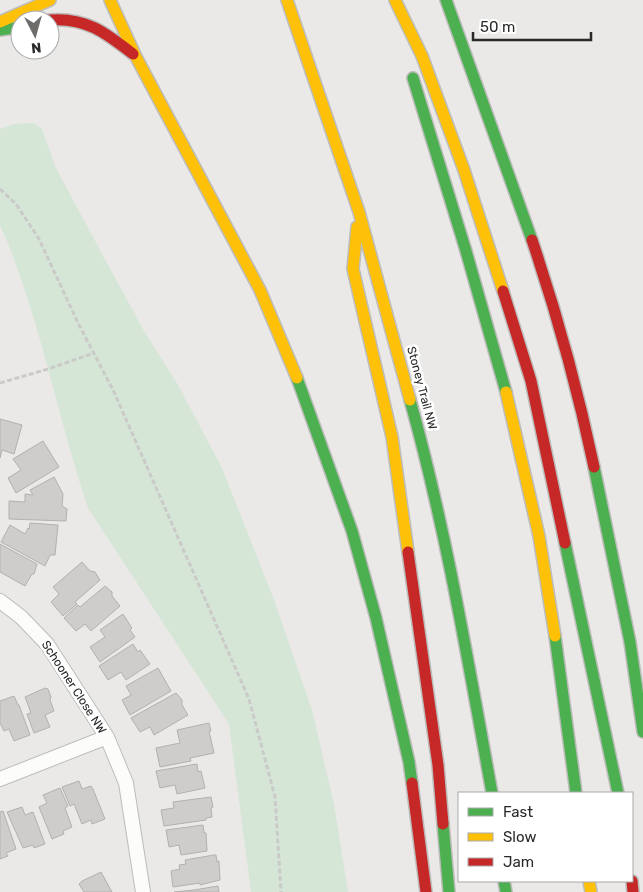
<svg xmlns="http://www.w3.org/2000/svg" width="643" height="892" font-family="Rubik,sans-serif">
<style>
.green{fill:#d5e6d6}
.building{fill:#cecdcb;stroke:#b2b1af}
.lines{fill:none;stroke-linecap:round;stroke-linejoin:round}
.street-casing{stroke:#bcbcba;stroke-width:16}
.fast-casing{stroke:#bcbcba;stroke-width:14}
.slow-casing{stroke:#bcbcba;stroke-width:14}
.jam-casing{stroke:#bcbcba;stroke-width:14}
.path{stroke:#cacac9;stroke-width:3;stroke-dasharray:5 2.5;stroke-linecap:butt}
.street{stroke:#fcfcfb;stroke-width:14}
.fast{stroke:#4caf50;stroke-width:11}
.slow{stroke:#ffc107;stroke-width:11}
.jam{stroke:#c62828;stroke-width:11}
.labels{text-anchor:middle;stroke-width:5;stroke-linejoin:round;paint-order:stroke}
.street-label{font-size:12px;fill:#292927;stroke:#fff}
</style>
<rect width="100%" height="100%" fill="#eae9e7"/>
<path class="green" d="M 34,123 L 42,129 L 55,166 L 81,215 L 144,331 L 178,385 L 222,468 L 273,597 L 312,710 L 334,804 L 348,892 L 251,892 L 229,724 L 88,508 C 64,437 49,364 26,294 C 18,271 11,247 0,226 L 0,129 L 14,124 Z"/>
<path class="building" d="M 0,419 L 22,425 L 14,454 L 2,450 L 0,458 Z
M 43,441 L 59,467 L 16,493 L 8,478 L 21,470 L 13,459 Z
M 54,477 L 63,494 L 62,506 L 67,509 L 66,521 L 9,519 L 9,501 L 25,502 L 25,494 L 33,495 L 30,490 Z
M 30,523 L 58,525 L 55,555 L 50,555 L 45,566 L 1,542 L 10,525 L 25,534 L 28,528 L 29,529 Z
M 0,544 L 37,564 L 34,574 L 32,574 L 25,586 L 0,572 Z
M 82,562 L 90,571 L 95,572 L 100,580 L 75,602 L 77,604 L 63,616 L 51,602 L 59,594 L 53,587 Z
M 105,586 L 112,592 L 112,596 L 120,606 L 91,631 L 85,624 L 76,631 L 64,618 L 78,605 L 80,607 Z
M 123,614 L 132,628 L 130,630 L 135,637 L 100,662 L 90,647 L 105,637 L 100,630 Z
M 133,644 L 138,652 L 140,650 L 150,664 L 126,680 L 121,672 L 108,680 L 99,666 Z
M 158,668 L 171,691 L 130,715 L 122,700 L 131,695 L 126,686 Z
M 45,688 L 48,689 L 51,697 L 50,700 L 54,711 L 45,715 L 50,727 L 34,733 L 27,714 L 31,713 L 25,697 Z
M 176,693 L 182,700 L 182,705 L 188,715 L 154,735 L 150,727 L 140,732 L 131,718 Z
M 14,696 L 18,705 L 19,705 L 30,735 L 14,741 L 9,729 L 4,731 L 0,723 L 0,701 Z
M 209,723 L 211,731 L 209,731 L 214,753 L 190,758 L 191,761 L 160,767 L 156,748 L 180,743 L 177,730 Z
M 197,764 L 198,772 L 201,771 L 205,788 L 177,794 L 175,785 L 160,788 L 156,771 Z
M 79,781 L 82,789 L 91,786 L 93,789 L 105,819 L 92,824 L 91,820 L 82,824 L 74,804 L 70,806 L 62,787 Z
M 60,788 L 68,806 L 65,808 L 72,827 L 63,831 L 64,834 L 52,839 L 39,807 L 47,803 L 43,795 Z
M 211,797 L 213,807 L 211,808 L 212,817 L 206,818 L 206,820 L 164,826 L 161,810 L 174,808 L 173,802 Z
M 22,807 L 25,815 L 33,812 L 45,844 L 34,848 L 33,845 L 23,848 L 7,812 Z
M 3,811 L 16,849 L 6,853 L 8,856 L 0,859 L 0,812 Z
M 203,825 L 204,833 L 206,833 L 207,851 L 181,855 L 179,845 L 169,847 L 166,830 Z
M 214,855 L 216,855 L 217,862 L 219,861 L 220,880 L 200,885 L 200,883 L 173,887 L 171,871 L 180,869 L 179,865 L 186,864 L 185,860 Z
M 101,872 L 112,892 L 84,892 L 79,884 L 82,881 Z
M 218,886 L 219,892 L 174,892 L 194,890 Z"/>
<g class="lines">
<g class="street-casing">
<path id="street" d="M 0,601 L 21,617 L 47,644 L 107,737 L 0,779
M 107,737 L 126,783 L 143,892"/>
</g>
<g class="fast-casing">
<path id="fast" d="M 446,0 L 532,240
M 0,30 L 20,27
M 413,78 L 466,251 L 506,392
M 297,378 L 352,531 L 376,618 L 409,762 L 412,783
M 410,400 C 446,529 468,661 492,793
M 594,467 L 630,642 L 643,732
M 565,543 L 618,793
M 555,636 L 576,793
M 443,824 L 449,892
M 504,881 L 506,892"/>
</g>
<g class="slow-casing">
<path id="slow" d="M 110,0 L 135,55 L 260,290 L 297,378
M 287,0 L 359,212 L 410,400
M 395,0 L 422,56 L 464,170 L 503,291
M 0,22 L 50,0
M 357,227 L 353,269 L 392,437 L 408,552
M 506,392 L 539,536 L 555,636
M 589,881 L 591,892"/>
</g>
<g class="jam-casing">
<path id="jam" d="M 50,20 C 86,17 106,33 133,54
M 532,240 C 557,314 578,391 594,467
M 503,291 L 531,381 L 565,543
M 408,552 L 438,765 L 443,824
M 412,783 L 426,892
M 632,881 L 633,892"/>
</g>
<path class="path" d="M 0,189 L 16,204 L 39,239 L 78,323 L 114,392 L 249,699 L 275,797 L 281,892
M 0,383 L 48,369 L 94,353"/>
<use href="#street" class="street"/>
<use href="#fast" class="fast"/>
<use href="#slow" class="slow"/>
<use href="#jam" class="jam"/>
</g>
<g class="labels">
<g class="street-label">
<text transform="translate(422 388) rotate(75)" y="4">Stoney Trail NW</text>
<text transform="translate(74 687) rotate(57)" y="4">Schooner Close NW</text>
</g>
</g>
<rect x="458" y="792" width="175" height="90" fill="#ffffff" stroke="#a9a9a9"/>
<rect x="468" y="808" width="25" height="8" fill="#4caf50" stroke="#a9a9a9"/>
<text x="503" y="817" font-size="15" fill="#292927">Fast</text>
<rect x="468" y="833" width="25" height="8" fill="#ffc107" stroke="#a9a9a9"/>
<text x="503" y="842" font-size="15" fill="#292927">Slow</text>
<rect x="468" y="858" width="25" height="8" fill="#c62828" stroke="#a9a9a9"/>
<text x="503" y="867" font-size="15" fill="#292927">Jam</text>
<g transform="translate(35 35) rotate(174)"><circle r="24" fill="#ffffff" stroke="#a9a9a9"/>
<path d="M0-4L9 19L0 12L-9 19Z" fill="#6d6c6a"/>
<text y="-8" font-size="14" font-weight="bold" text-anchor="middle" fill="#292927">N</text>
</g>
<path d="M473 32v8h118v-8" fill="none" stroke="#292927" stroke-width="2.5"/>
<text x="480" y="32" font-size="15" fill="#292927" stroke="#ffffff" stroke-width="4" paint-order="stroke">50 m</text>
</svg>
